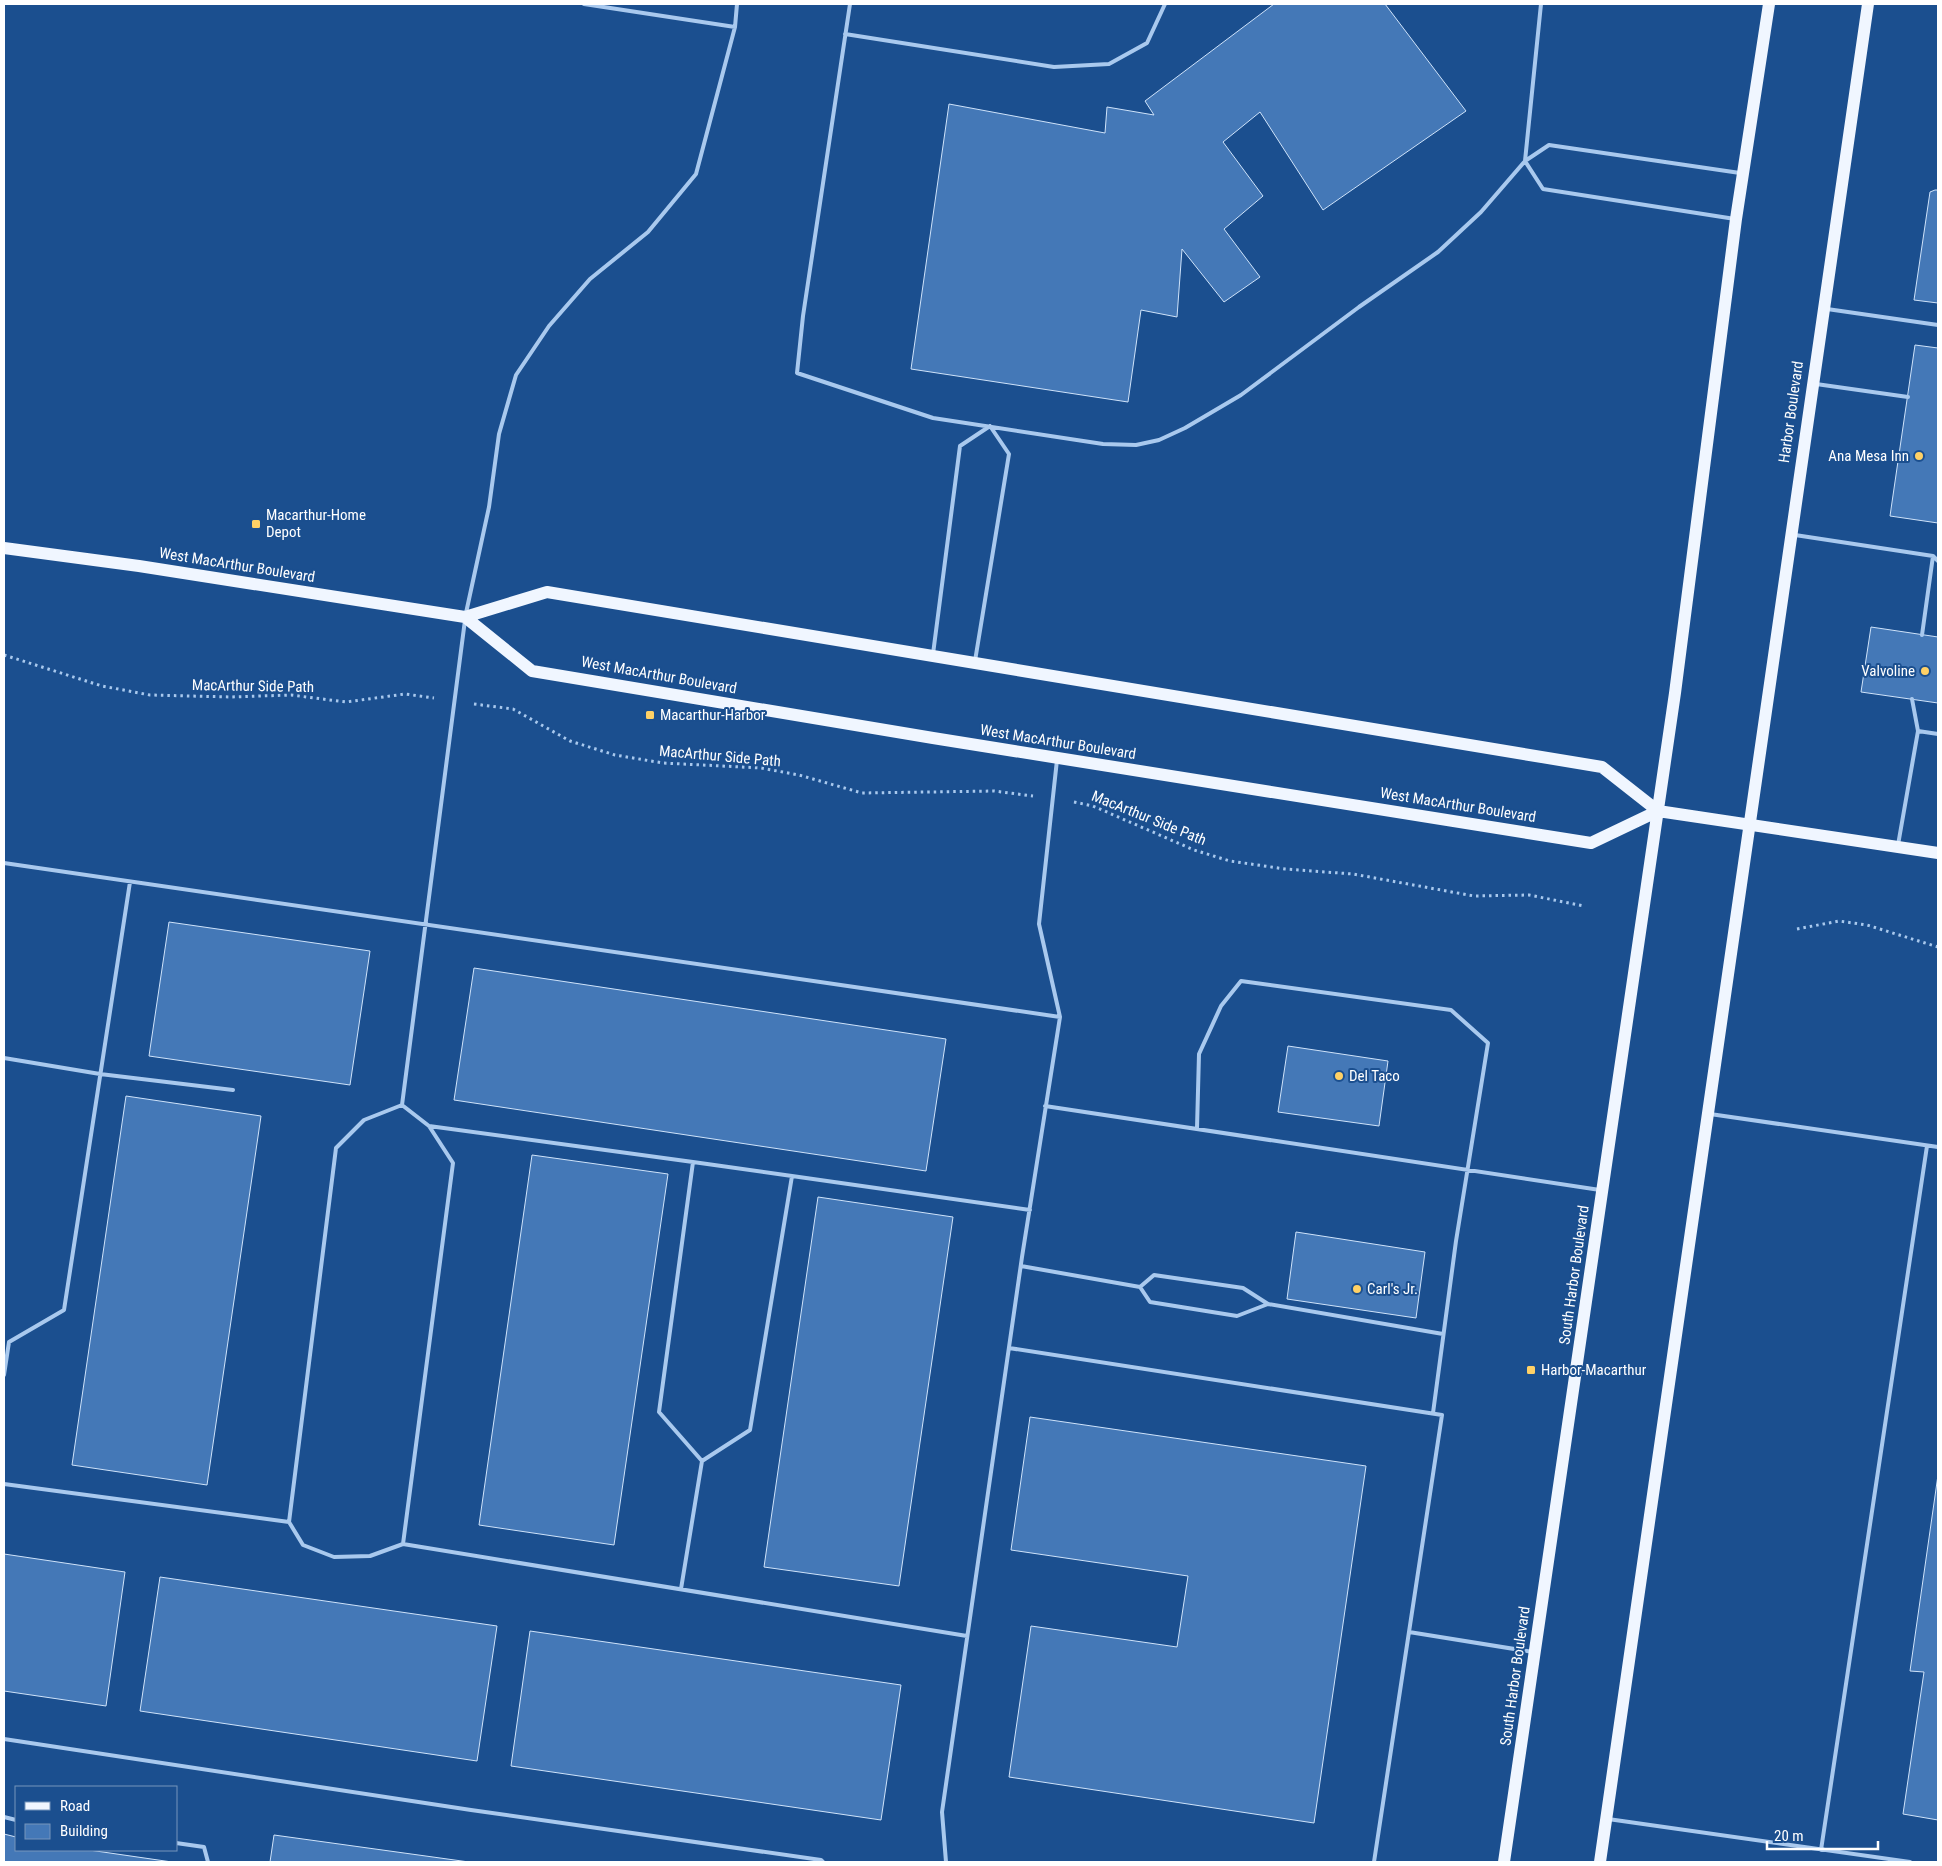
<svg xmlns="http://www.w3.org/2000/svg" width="1942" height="1866" font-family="'Roboto Condensed',sans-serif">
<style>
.building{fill:#4478b7;stroke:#cfe3fa}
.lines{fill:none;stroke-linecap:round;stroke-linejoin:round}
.path{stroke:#a9c9ee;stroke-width:3;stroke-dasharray:2.5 4;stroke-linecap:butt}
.lane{stroke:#a9c9ee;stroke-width:4}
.primary{stroke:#f0f6ff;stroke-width:12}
.poi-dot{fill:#ffd166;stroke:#1b4f8f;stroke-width:2}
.labels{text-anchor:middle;stroke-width:4;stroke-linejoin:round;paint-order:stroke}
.street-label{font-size:15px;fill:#fff;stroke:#1b4f8f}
.poi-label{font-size:15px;fill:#fff;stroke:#1b4f8f;text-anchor:start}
</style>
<rect width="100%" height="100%" fill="#1b4f8f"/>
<path class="building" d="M 1274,4 L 1385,4 L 1466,111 L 1323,210 L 1260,112 L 1223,142 L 1263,196 L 1224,229 L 1260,277 L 1224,302 L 1182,249 L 1177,317 L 1141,310 L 1128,402 L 911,369 L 949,104 L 1105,133 L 1107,107 L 1154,115 L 1145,101 Z
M 1935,190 L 1938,190 L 1938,303 L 1914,300 L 1930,192 Z
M 1915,345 L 1938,348 L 1938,523 L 1890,516 Z
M 1871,627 L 1938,637 L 1938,703 L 1861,692 Z
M 169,922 L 370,951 L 350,1085 L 149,1056 Z
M 474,968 L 946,1039 L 926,1171 L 454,1100 Z
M 1288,1046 L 1388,1061 L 1379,1126 L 1278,1112 Z
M 126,1096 L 261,1116 L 207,1485 L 72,1465 Z
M 532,1155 L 668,1174 L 614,1545 L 479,1525 Z
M 818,1197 L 953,1217 L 899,1586 L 764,1567 Z
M 1296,1232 L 1425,1252 L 1416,1318 L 1287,1299 Z
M 1030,1417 L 1366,1466 L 1314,1823 L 1009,1777 L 1031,1626 L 1177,1647 L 1188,1576 L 1011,1550 Z
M 1938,1475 L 1938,1820 L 1903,1814 L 1924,1672 L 1910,1671 Z
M 4,1554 L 125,1572 L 106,1706 L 4,1691 Z
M 160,1577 L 497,1626 L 477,1761 L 140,1711 Z
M 530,1631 L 901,1685 L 881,1820 L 511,1766 Z
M 4,1834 L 16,1837 L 16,1850 L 89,1850 L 172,1862 L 4,1862 Z
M 274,1835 L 469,1862 L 270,1862 Z"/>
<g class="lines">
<path class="path" d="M 4,655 L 102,686 L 150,695 L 231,697 L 291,695 L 346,702 L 405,694 L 434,698
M 474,704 L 513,709 L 570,741 L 615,755 L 663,763 L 761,768 L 799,775 L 862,793 L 994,791 L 1033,796
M 1074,802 L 1093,806 L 1194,850 L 1230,861 L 1285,869 L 1353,874 L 1474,896 L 1529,895 L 1584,906
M 1797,929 L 1839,921 L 1867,925 L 1938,947"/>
<path class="lane" d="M 584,4 L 735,27
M 850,4 L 803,316 L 797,373 L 933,418 L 1103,444 L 1136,445 L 1159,440 L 1185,428 L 1241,395 L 1359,307 L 1438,252 L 1481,212 L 1525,161 L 1549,145 L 1740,173
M 1541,4 L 1525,161 L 1543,189 L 1735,219
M 845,34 L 1054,67 L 1109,64 L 1147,43 L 1165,4
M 1827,309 L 1938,325
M 1816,384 L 1908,397
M 1795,535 L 1933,556 L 1938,561
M 466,613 L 489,507 L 499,434 L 516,375 L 549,326 L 590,279 L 648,232 L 696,174 L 735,27 L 737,4
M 1922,635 L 1933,556
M 933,654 L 960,446 L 990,426
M 975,661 L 1009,454 L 990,426
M 1918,731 L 1938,734
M 1898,845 L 1918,731 L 1912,699
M 4,863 L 1060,1017
M 4,1058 L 100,1074 L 233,1090
M 402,1105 L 429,1126 L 453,1163 L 403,1544 L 370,1556 L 334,1557 L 303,1545 L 289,1522 L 336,1148 L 364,1120 L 402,1105 L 465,620
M 1045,1106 L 1600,1190
M 1710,1114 L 1938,1147
M 429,1126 L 693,1162 L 659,1412 L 702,1461
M 1197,1128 L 1199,1054 L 1221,1006 L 1241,981 L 1451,1010 L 1488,1043 L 1456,1241 L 1433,1413
M 693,1162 L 792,1176
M 1021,1266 L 1140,1287 L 1150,1302 L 1237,1316 L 1268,1304 L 1243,1288 L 1154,1275 L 1140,1287
M 1268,1304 L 1443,1334
M 1009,1348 L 1442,1415 L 1374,1862
M 4,1375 L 9,1342 L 64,1310 L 130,882
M 4,1484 L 289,1522
M 403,1544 L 967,1636
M 681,1589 L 702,1461 L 750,1430 L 792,1176 L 1030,1210
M 1409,1632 L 1533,1652
M 4,1739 L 471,1810 L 821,1860 L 823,1862
M 4,1817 L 16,1820
M 1608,1819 L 1910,1862
M 176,1843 L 204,1847 L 208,1862
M 1821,1850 L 1927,1146
M 946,1862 L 942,1812 L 1022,1257 L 1060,1017 L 1039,924 L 1057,760"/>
<path class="primary" d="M 4,548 L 139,566 L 465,617 L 547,592 L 1602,767 L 1658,811 L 1938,853
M 465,617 L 532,671 L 933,738 L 1591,843 L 1658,811
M 1504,1862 L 1675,693 L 1736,219 L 1769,4
M 1600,1862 L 1868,4"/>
</g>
<g class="poi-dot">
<circle cx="1919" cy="456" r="5"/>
<rect x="251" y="519" width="10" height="10" rx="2.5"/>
<circle cx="1925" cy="671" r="5"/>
<rect x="645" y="710" width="10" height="10" rx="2.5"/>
<circle cx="1339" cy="1076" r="5"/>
<circle cx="1357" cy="1289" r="5"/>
<rect x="1526" y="1365" width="10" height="10" rx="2.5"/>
</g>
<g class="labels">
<g class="street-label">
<text transform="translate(1791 412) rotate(-82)" y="5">Harbor Boulevard</text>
<text transform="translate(237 565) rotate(9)" y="5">West MacArthur Boulevard</text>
<text transform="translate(659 675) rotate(10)" y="5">West MacArthur Boulevard</text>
<text transform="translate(253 686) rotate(1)" y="5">MacArthur Side Path</text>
<text transform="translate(1058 742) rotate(9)" y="5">West MacArthur Boulevard</text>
<text transform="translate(720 756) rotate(5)" y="5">MacArthur Side Path</text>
<text transform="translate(1458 805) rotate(9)" y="5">West MacArthur Boulevard</text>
<text transform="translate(1149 818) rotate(22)" y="5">MacArthur Side Path</text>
<text transform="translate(1574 1275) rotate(-82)" y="5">South Harbor Boulevard</text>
<text transform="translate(1515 1676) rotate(-82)" y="5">South Harbor Boulevard</text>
</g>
<g class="poi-label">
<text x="1909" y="461" text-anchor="end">Ana Mesa Inn</text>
<text x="266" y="520">Macarthur-Home<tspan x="266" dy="17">Depot</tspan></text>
<text x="1915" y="676" text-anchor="end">Valvoline</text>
<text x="660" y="720">Macarthur-Harbor</text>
<text x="1349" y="1081">Del Taco</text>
<text x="1367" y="1294">Carl's Jr.</text>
<text x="1541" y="1375">Harbor-Macarthur</text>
</g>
</g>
<rect width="1942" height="1866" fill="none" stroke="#ffffff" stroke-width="10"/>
<rect x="15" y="1786" width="162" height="65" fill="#1b4f8f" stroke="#7695bc"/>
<rect x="25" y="1802" width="25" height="8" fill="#f0f6ff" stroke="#7695bc"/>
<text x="60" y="1811" font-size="15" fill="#ffffff">Road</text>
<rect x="25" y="1824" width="25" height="15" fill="#4478b7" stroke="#7695bc"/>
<text x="60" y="1836" font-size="15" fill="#ffffff">Building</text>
<path d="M1767 1841v8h111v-8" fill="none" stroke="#ffffff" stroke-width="2.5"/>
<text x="1774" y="1841" font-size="15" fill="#ffffff" stroke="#1b4f8f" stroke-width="4" paint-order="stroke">20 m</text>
</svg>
